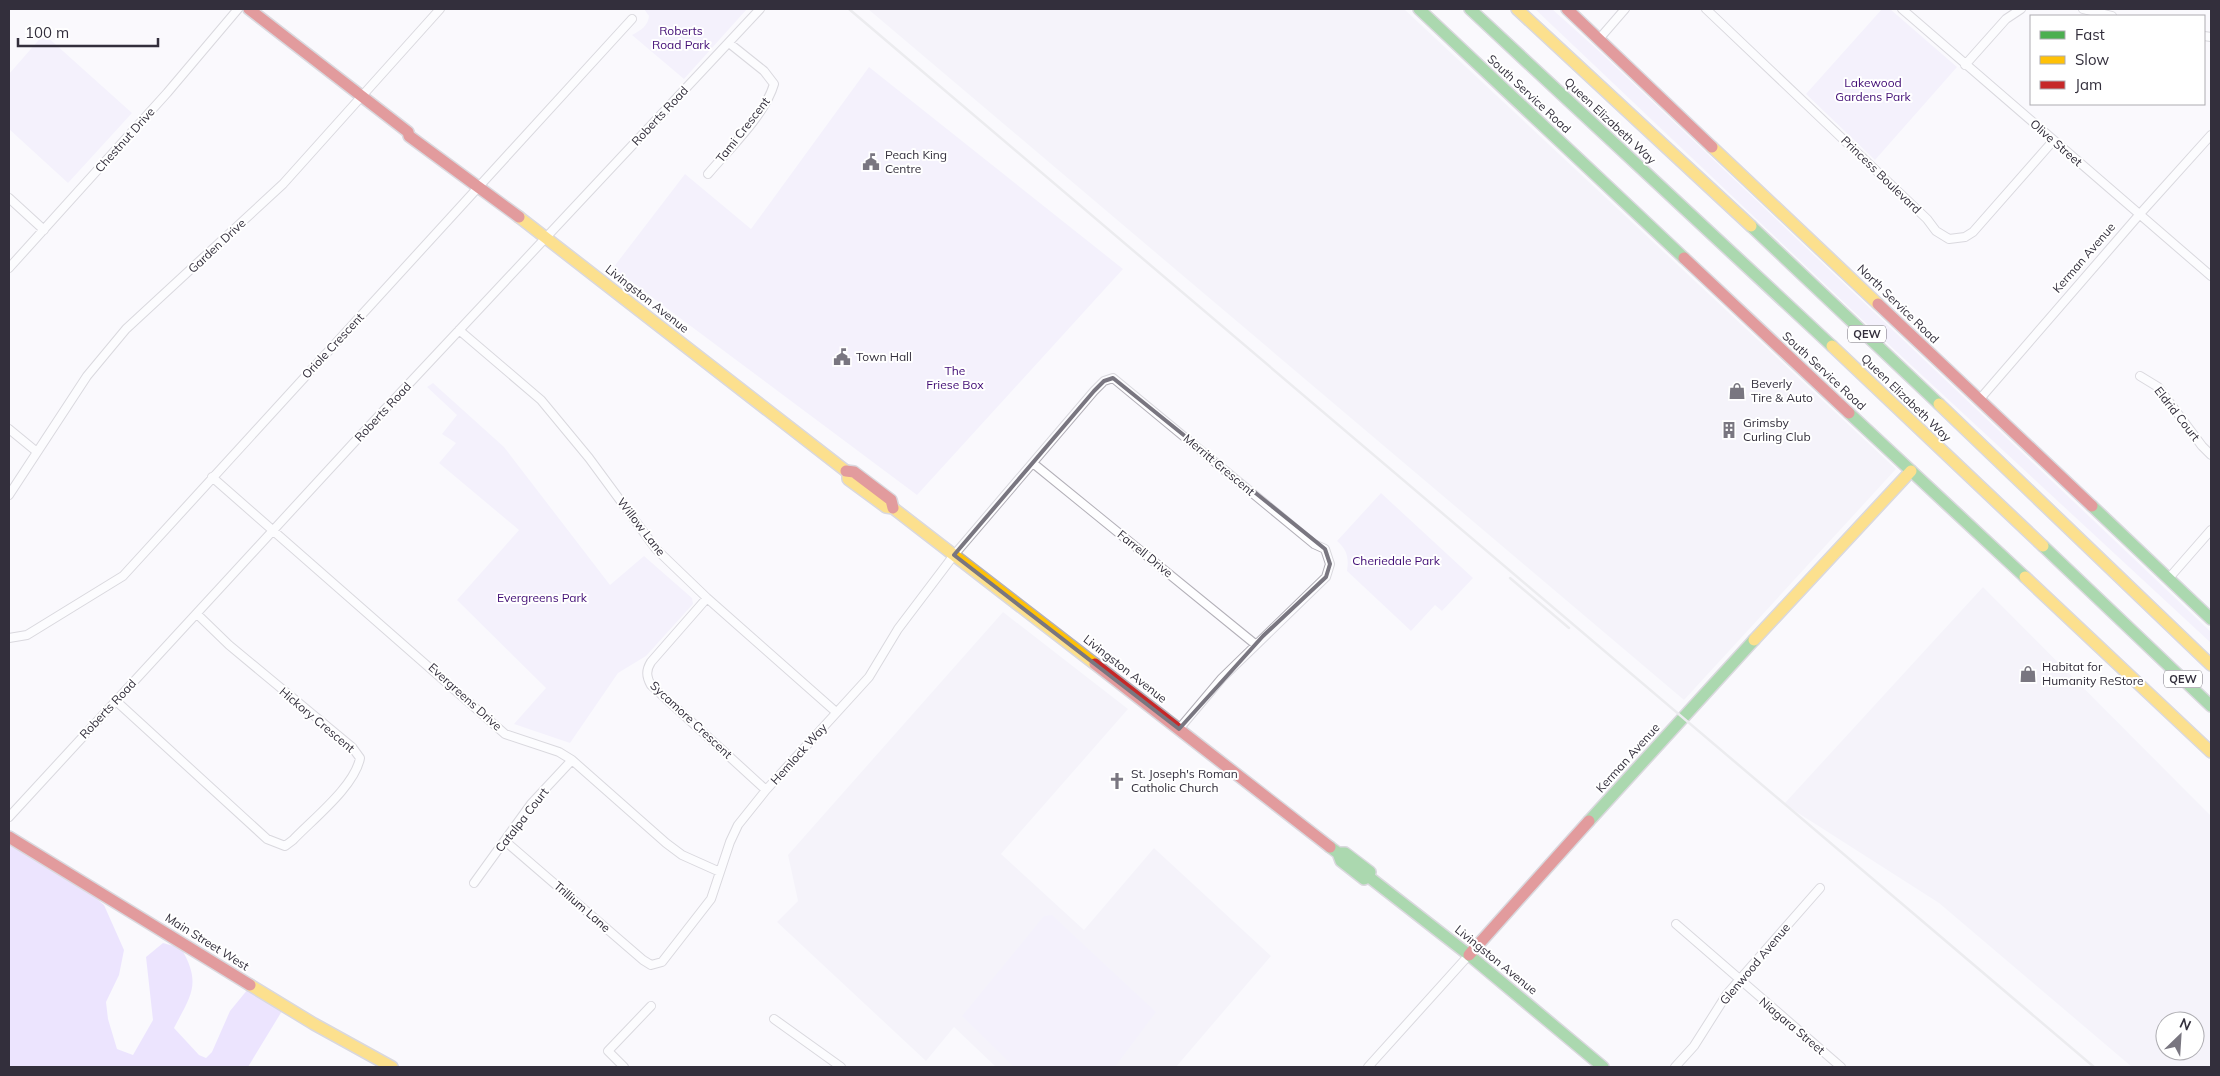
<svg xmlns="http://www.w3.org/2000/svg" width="2220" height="1076" font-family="Mulish,sans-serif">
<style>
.built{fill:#efecf7;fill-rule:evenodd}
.green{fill:#ede7fa}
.forest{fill:#dccbfe}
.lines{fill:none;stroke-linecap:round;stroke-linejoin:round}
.street-casing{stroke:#b3b0b8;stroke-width:10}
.fast-casing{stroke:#b3b0b8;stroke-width:14}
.slow-casing{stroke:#b3b0b8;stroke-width:14}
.jam-casing{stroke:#b3b0b8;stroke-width:14}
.street{stroke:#fefeff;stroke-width:8}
.fast{stroke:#4caf50;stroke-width:11}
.slow{stroke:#ffc107;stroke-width:11}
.jam{stroke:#c62828;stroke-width:11}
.rail{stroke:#dcdbde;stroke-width:2.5}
.marked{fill:none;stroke:#797680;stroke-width:4;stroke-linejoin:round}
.labels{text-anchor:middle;stroke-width:4;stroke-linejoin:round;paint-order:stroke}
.shield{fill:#fff;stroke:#706d76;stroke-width:1}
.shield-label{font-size:11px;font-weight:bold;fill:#332f3c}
.park-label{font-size:12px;fill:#400b74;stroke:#fff}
.street-label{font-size:12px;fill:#332f3c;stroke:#fff}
.poi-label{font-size:12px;fill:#332f3c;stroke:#fff;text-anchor:start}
</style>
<rect width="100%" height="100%" fill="#faf9fd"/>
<path class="built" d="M 868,9 L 1404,9 L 1896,469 L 1684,700 Z
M 1983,587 L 2211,816 L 2211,1067 L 2132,1067 L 1939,903 L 1784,804 ZM 2165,1021 L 2195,1021 L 2195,1051 L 2165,1051 Z
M 1003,612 L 1128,709 L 1001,854 L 1084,930 L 1154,848 L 1271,956 L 1176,1067 L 996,1067 L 954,1027 L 926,1061 L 777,922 L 798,901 L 788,855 Z"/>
<path class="green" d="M 644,9 L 747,9 L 684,79 L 632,35 C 641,30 648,26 649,16 Z
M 1535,9 L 1552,9 L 1600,52 L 2211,632 L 2211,643 L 1871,328 Z
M 1882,9 L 1890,9 L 1957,67 L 1875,160 L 1806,94 Z
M 44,34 L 132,113 L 68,183 L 9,129 L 9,74 Z
M 869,67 L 1123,269 L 917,495 L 613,268 L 685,174 L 751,229 Z
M 433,383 L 504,447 L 610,585 L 644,556 L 692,598 L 693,604 L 646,656 L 618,673 L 570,743 L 514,724 L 546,688 L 457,600 L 519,530 L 439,463 L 456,443 L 442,434 L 457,415 L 427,387 Z
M 1381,493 L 1473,578 L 1442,611 L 1435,605 L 1411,631 L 1347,571 C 1349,557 1347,550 1337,541 Z
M 1052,915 L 1156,1012 L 1115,1067 L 1014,1067 L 962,1016 L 1044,916 Z"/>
<path class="forest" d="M 9,845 L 73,879 L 104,905 L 124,950 L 119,975 L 106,1002 L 108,1019 L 117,1049 L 133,1055 L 153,1020 L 146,957 L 163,943 L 181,948 C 202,984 191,995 174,1028 L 199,1055 L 206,1058 L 212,1052 L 230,1011 L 248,989 L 282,1011 L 248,1067 L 9,1067 Z"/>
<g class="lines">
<g class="street-casing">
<path id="street" d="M 1706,9 L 1927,219 L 1936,231 L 1949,239 L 1965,237 L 1973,232 L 2053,141
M 1902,9 L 2211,276
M 2083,9 L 2112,16
M 2204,36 L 2211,37
M 1599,39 L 1625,9
M 1965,65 L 2006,19 L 2021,9
M 708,174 C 729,149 765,115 774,84 L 764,71 L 729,43
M 9,198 L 44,230
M 9,268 L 167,93 L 238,9
M 459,330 L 541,400 L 589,458 L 656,549 L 707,598 L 836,712
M 2140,376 L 2158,387 L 2202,446 L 2211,455
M 1979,400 L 2139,215 L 2211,135
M 9,429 L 37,452
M 1034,464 L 1255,644
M 212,477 L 505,734 L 559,752 L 572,760 L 666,843 L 682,855 L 720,872
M 9,495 L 87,376 L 126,329 L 283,184 L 440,9
M 2169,578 L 2211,530
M 707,598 L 651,662 C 646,670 646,676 651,685 L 766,790
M 9,638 L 27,635 L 123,576 L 632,19
M 115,700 L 267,839 L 285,846 L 293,840 C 313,819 355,786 360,758 L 352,747 L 229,645 L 197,614
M 9,817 L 360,436 L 760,9
M 505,841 L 643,960 L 651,965 L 662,962 L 711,899 L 730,842 L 738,825 L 766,790 L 869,677 L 898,629 L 954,555 L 1094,391 L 1104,381 L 1113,378 L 1314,544 L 1325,549 L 1330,564 L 1326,577 L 1222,678 L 1179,729
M 474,883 L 531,804 L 572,760
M 1676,924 L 1841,1067
M 774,1019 L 841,1067
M 624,1067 L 608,1051 L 651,1006
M 1368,1067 L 1469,955
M 1675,1067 L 1694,1046 L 1727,994 L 1820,888"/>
</g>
<g class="fast-casing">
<path id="fast" d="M 1419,9 L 1684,258
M 1470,9 L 1832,346
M 1751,226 L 1939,404
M 1849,413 L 2025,577
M 2092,506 L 2211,619
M 2043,546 L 2211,706
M 1589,821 L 1754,640
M 1330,847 L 1338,853 L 1341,861 L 1364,879 L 1369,877 L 1469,955 L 1603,1067
M 1338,853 L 1345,853 L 1370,872 L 1369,877"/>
</g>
<g class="slow-casing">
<path id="slow" d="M 1517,9 L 1751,226
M 1712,147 L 1878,304
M 519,217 L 846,471
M 1832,346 L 2043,546
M 1939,404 L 2211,665
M 848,472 L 848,479 L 886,507 L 893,508 L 1095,664
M 2025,577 L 2211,752
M 1754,640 L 1911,471
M 250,985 L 314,1024 L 392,1067"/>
</g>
<g class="jam-casing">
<path id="jam" d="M 249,9 L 408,132 L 409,136 L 519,217
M 1567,9 L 1712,147
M 1684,258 L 1849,413
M 1878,304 L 2092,506
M 846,471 L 854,472 L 891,500 L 893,508
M 1095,664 L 1330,847
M 9,837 L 250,985
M 1469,955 L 1589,821"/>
</g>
<use href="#street" class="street"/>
<use href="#fast" class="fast"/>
<use href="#slow" class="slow"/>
<use href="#jam" class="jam"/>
<path class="rail" d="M 849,9 C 1265,361 1680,714 2094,1067
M 1510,578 L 1569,628"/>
</g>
<path d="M0 0H2220V1076H0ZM 1113,378 L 1325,549 L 1330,564 L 1326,577 L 1263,636 L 1179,729 L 954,555 L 1094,391 L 1104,381 Z" fill="#faf9fd" fill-opacity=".55" fill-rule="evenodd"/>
<path class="marked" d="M 1113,378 L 1325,549 L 1330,564 L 1326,577 L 1263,636 L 1179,729 L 954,555 L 1094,391 L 1104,381 Z"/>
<defs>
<g id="civic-bare" transform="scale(1.35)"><path d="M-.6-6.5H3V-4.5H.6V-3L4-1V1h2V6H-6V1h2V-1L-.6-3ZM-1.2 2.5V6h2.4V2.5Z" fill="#797680" stroke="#fff" stroke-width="2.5" paint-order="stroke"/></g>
<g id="shop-bare" transform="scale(1.35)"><path d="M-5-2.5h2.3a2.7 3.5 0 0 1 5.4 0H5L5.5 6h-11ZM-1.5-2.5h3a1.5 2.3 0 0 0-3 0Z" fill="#797680" stroke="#fff" stroke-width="2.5" paint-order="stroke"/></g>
<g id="building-bare" transform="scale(1.35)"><path d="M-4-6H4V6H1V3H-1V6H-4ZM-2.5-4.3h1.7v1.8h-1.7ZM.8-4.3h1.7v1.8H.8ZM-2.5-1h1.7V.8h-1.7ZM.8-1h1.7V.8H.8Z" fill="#797680" stroke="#fff" stroke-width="2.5" paint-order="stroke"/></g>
<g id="church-bare" transform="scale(1.35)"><path d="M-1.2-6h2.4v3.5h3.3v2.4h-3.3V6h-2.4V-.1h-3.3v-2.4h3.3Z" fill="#797680" stroke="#fff" stroke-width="2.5" paint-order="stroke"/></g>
</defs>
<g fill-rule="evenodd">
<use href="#civic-bare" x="871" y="162"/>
<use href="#civic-bare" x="842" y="357"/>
<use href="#shop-bare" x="1737" y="391"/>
<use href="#building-bare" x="1729" y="430"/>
<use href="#shop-bare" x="2028" y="674"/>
<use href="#church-bare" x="1117" y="781"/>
</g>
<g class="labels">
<g class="shield">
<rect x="1848" y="325.5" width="38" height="17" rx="4"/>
<rect x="2164" y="670.5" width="38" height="17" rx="4"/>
</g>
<g class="shield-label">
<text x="1867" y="338">QEW</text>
<text x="2183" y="683">QEW</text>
</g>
<g class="park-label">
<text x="681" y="35">Roberts<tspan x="681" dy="14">Road Park</tspan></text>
<text x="1873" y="87">Lakewood<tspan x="1873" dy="14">Gardens Park</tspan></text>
<text x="955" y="375">The<tspan x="955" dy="14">Friese Box</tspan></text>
<text x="1396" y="565">Cheriedale Park</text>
<text x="542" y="602">Evergreens Park</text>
</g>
<g class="street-label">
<text transform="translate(1529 94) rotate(43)" y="4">South Service Road</text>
<text transform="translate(660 116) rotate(-47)" y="4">Roberts Road</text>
<text transform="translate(1610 121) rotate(43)" y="4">Queen Elizabeth Way</text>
<text transform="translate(743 130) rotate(-52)" y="4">Tami Crescent</text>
<text transform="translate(125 140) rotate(-48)" y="4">Chestnut Drive</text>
<text transform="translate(2056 143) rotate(41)" y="4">Olive Street</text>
<text transform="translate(1881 175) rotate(44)" y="4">Princess Boulevard</text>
<text transform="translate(217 246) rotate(-43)" y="4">Garden Drive</text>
<text transform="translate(2084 258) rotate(-49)" y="4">Kerman Avenue</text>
<text transform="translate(647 299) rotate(38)" y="4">Livingston Avenue</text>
<text transform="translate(1898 304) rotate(44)" y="4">North Service Road</text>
<text transform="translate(333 346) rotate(-47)" y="4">Oriole Crescent</text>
<text transform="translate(1824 371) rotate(43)" y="4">South Service Road</text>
<text transform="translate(1906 398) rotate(44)" y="4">Queen Elizabeth Way</text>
<text transform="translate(383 412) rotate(-47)" y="4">Roberts Road</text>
<text transform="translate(2177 414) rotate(52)" y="4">Eldrid Court</text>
<text transform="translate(1219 465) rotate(40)" y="4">Merritt Crescent</text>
<text transform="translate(641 527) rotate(52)" y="4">Willow Lane</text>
<text transform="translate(1145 554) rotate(39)" y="4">Farrell Drive</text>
<text transform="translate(1125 669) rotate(38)" y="4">Livingston Avenue</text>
<text transform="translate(465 697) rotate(42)" y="4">Evergreens Drive</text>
<text transform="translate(108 709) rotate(-47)" y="4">Roberts Road</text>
<text transform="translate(317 720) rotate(40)" y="4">Hickory Crescent</text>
<text transform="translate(691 720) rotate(43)" y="4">Sycamore Crescent</text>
<text transform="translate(799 754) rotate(-48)" y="4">Hemlock Way</text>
<text transform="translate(1628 758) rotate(-48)" y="4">Kerman Avenue</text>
<text transform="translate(522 820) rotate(-52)" y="4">Catalpa Court</text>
<text transform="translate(582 907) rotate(41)" y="4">Trillium Lane</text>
<text transform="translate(207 942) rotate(32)" y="4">Main Street West</text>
<text transform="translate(1496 960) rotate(39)" y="4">Livingston Avenue</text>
<text transform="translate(1755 964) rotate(-50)" y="4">Glenwood Avenue</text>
<text transform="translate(1792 1026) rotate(40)" y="4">Niagara Street</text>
</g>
<g class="poi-label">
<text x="885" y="159">Peach King<tspan x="885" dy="14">Centre</tspan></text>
<text x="856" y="361">Town Hall</text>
<text x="1751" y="388">Beverly<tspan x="1751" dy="14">Tire &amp; Auto</tspan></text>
<text x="1743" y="427">Grimsby<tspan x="1743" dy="14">Curling Club</tspan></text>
<text x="2042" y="671">Habitat for<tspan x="2042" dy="14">Humanity ReStore</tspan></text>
<text x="1131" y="778">St. Joseph's Roman<tspan x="1131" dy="14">Catholic Church</tspan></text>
</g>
</g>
<rect width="2220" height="1076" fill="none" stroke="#332f3c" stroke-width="20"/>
<rect x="2030" y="15" width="175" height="90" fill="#ffffff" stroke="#adacb1"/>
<rect x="2040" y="31" width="25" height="8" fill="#4caf50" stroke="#adacb1"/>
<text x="2075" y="40" font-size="15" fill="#332f3c">Fast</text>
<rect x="2040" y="56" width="25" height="8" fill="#ffc107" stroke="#adacb1"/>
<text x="2075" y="65" font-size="15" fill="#332f3c">Slow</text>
<rect x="2040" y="81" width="25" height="8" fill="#c62828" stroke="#adacb1"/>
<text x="2075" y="90" font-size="15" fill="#332f3c">Jam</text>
<g transform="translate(2180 1036) rotate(25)"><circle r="24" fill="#ffffff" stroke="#adacb1"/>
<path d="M0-4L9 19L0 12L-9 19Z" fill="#797680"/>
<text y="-8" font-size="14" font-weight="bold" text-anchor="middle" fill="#332f3c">N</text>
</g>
<path d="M18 38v8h140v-8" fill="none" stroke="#332f3c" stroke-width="2.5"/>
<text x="25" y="38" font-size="15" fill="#332f3c" stroke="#ffffff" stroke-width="4" paint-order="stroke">100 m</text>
</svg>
